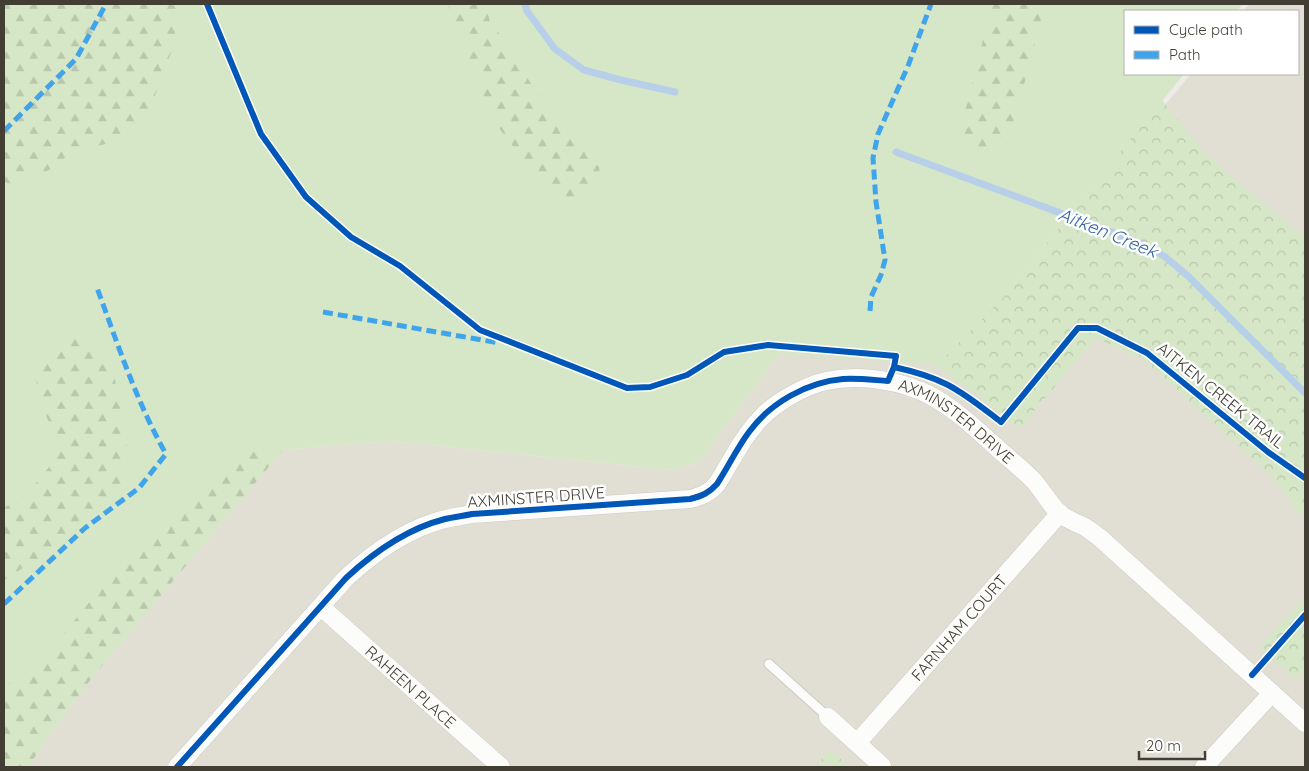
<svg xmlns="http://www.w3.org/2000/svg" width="1309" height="771" font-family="Quicksand,sans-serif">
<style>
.residential{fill:#e1dfd3}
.grass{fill:#d6e7c7}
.forest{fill:url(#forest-firs)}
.park{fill:url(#park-crowns)}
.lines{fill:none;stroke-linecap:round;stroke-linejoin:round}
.stream{stroke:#b8cfea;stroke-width:7}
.service-casing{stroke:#cbcac4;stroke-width:11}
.minor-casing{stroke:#cbcac4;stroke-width:19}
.service{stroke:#fcfcfb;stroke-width:9}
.minor{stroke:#fcfcfb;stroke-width:18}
.quiet{stroke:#3fa4eb;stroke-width:5;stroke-dasharray:10 5;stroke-linecap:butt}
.cycleway-casing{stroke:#fff;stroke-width:9}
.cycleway{stroke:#0057b8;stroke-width:6}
.labels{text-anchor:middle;stroke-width:5;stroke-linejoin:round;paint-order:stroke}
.street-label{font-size:16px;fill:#423e34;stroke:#fff}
.water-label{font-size:18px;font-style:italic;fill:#3566a6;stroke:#fff}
</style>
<defs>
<pattern id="forest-firs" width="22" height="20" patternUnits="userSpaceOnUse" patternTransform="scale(1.25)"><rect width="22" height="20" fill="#d6e7c7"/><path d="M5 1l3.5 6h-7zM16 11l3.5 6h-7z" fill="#b9c7ac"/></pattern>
<pattern id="park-crowns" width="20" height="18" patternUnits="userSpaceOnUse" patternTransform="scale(1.25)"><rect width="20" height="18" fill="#d6e7c7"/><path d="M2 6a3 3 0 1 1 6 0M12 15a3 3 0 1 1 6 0" fill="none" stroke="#b9c7ac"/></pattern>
</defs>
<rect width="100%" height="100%" fill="#edece6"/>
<path class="residential" d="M 1249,4 L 1305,4 L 1305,767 L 28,767 L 66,712 L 95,674 L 283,450 L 390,441 L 672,470 L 698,463 L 779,354 L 1003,298 L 1191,74 L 1298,74 L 1298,11 L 1243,11 Z"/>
<path class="grass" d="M 4,4 L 1243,4 L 1237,11 L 1125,11 L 1125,74 L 1184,74 L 1003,298 L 937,365 L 779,354 L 698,463 L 672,470 L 390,441 L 283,450 L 95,674 L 66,712 L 28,767 L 4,767 Z"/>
<path class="forest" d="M 4,4 L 181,4 L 179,31 L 149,112 L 124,139 L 71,153 L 49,170 L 12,184 L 4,182 Z
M 448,4 L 486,4 L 490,23 L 497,30 L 537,93 L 570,136 L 599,167 L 601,182 L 590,197 L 567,204 L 540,182 L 493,120 Z
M 992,4 L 1045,4 L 1020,100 L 1007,144 L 987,150 L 970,144 L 961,127 Z
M 68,335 L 87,337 L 112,364 L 127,441 L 122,486 L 45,554 L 4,580 L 4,508 L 28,493 L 50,466 L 57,442 L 43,408 L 35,377 L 46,353 Z
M 283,450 L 95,674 L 66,712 L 28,767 L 4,767 L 4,687 L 42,661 L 91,600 L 148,538 L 224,471 L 250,452 Z"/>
<path class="park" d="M 1162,100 L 1206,155 L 1300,233 L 1305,234 L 1305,520 L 1270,474 L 1144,360 L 1096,338 L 1020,428 L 937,365 L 1003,298 Z
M 1305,598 L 1305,668 L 1295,679 L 1259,647 Z
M 829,750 L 851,767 L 815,767 Z"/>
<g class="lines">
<path class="stream" d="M 525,4 L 527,11 L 555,49 L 584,70 L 621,80 L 675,92
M 896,152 L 1133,240 L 1164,256 L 1188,276 L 1305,393"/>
<g class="service-casing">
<path id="service" d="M 769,664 L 828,717"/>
</g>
<g class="minor-casing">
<g id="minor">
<path id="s1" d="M 321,607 L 501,767"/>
<path d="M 828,717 L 882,766"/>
<path id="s2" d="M 857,743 L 1060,513"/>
<path id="s3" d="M 177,767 L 346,578 C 374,552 406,529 445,519 C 454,517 463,516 472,514 L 690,499 C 702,496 709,493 717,484 C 731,462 743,436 761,418 C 776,402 804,386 826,381 C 860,374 902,380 933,397 C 956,410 975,428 995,446 C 1007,457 1020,467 1032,479 C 1042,489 1049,504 1060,514 C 1067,519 1076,523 1083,526 C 1089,529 1094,534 1099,537 L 1305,723"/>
<path d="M 1204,767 L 1272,693"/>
</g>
</g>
<use href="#service" class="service"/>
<use href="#minor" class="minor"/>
<path class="quiet" d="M 4,131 L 76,59 L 106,4
M 870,311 L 871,297 L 881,275 L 885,260 L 876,202 L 873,158 L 878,134 L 908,66 L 931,4
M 323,312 L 499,343
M 4,604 L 85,528 L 139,488 L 166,454 C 136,401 117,342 96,285"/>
<g class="cycleway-casing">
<path id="cycleway" d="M 207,4 L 261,134 L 306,197 L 351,237 L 400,266 L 480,330 L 627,388 L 650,387 L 687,375 L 724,352 L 768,345 L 896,356 L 894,367 C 912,371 930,376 946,384 C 966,394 984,409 1001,422 L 1078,328 L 1097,328 L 1147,353 L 1268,452 L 1305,478
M 1252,675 L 1305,615
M 177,767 L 346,578 C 374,552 406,529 445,519 C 454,517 463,516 472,514 L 690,499 C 702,496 709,493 717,484 C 728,467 737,448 749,432 C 770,403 807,382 843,379 C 858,378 873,380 888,381 L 894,367"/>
</g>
<use href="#cycleway" class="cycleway"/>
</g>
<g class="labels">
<g class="street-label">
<text transform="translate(1221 395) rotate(39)" y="6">AITKEN CREEK TRAIL</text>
<text dy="6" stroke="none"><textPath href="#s3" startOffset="945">AXMINSTER DRIVE</textPath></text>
<text transform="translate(536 497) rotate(-4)" y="6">AXMINSTER DRIVE</text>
<text dy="6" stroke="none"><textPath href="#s2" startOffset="154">FARNHAM COURT</textPath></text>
<text dy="6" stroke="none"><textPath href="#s1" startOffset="120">RAHEEN PLACE</textPath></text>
</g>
<g class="water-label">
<text transform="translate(1108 233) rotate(22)" y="6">Aitken Creek</text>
</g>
</g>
<rect width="1309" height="771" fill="none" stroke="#423e34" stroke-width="10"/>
<rect x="1124" y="10" width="175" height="65" fill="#ffffff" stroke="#b3b2ae"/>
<rect x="1134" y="26" width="25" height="8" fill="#0057b8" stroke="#b3b2ae"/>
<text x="1169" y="35" font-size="15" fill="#423e34">Cycle path</text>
<rect x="1134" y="51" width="25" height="8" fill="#3fa4eb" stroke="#b3b2ae"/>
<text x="1169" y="60" font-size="15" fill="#423e34">Path</text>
<path d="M1139 751v8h66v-8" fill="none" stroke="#423e34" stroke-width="2.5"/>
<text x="1146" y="751" font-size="15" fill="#423e34" stroke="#ffffff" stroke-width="4" paint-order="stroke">20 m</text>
</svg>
